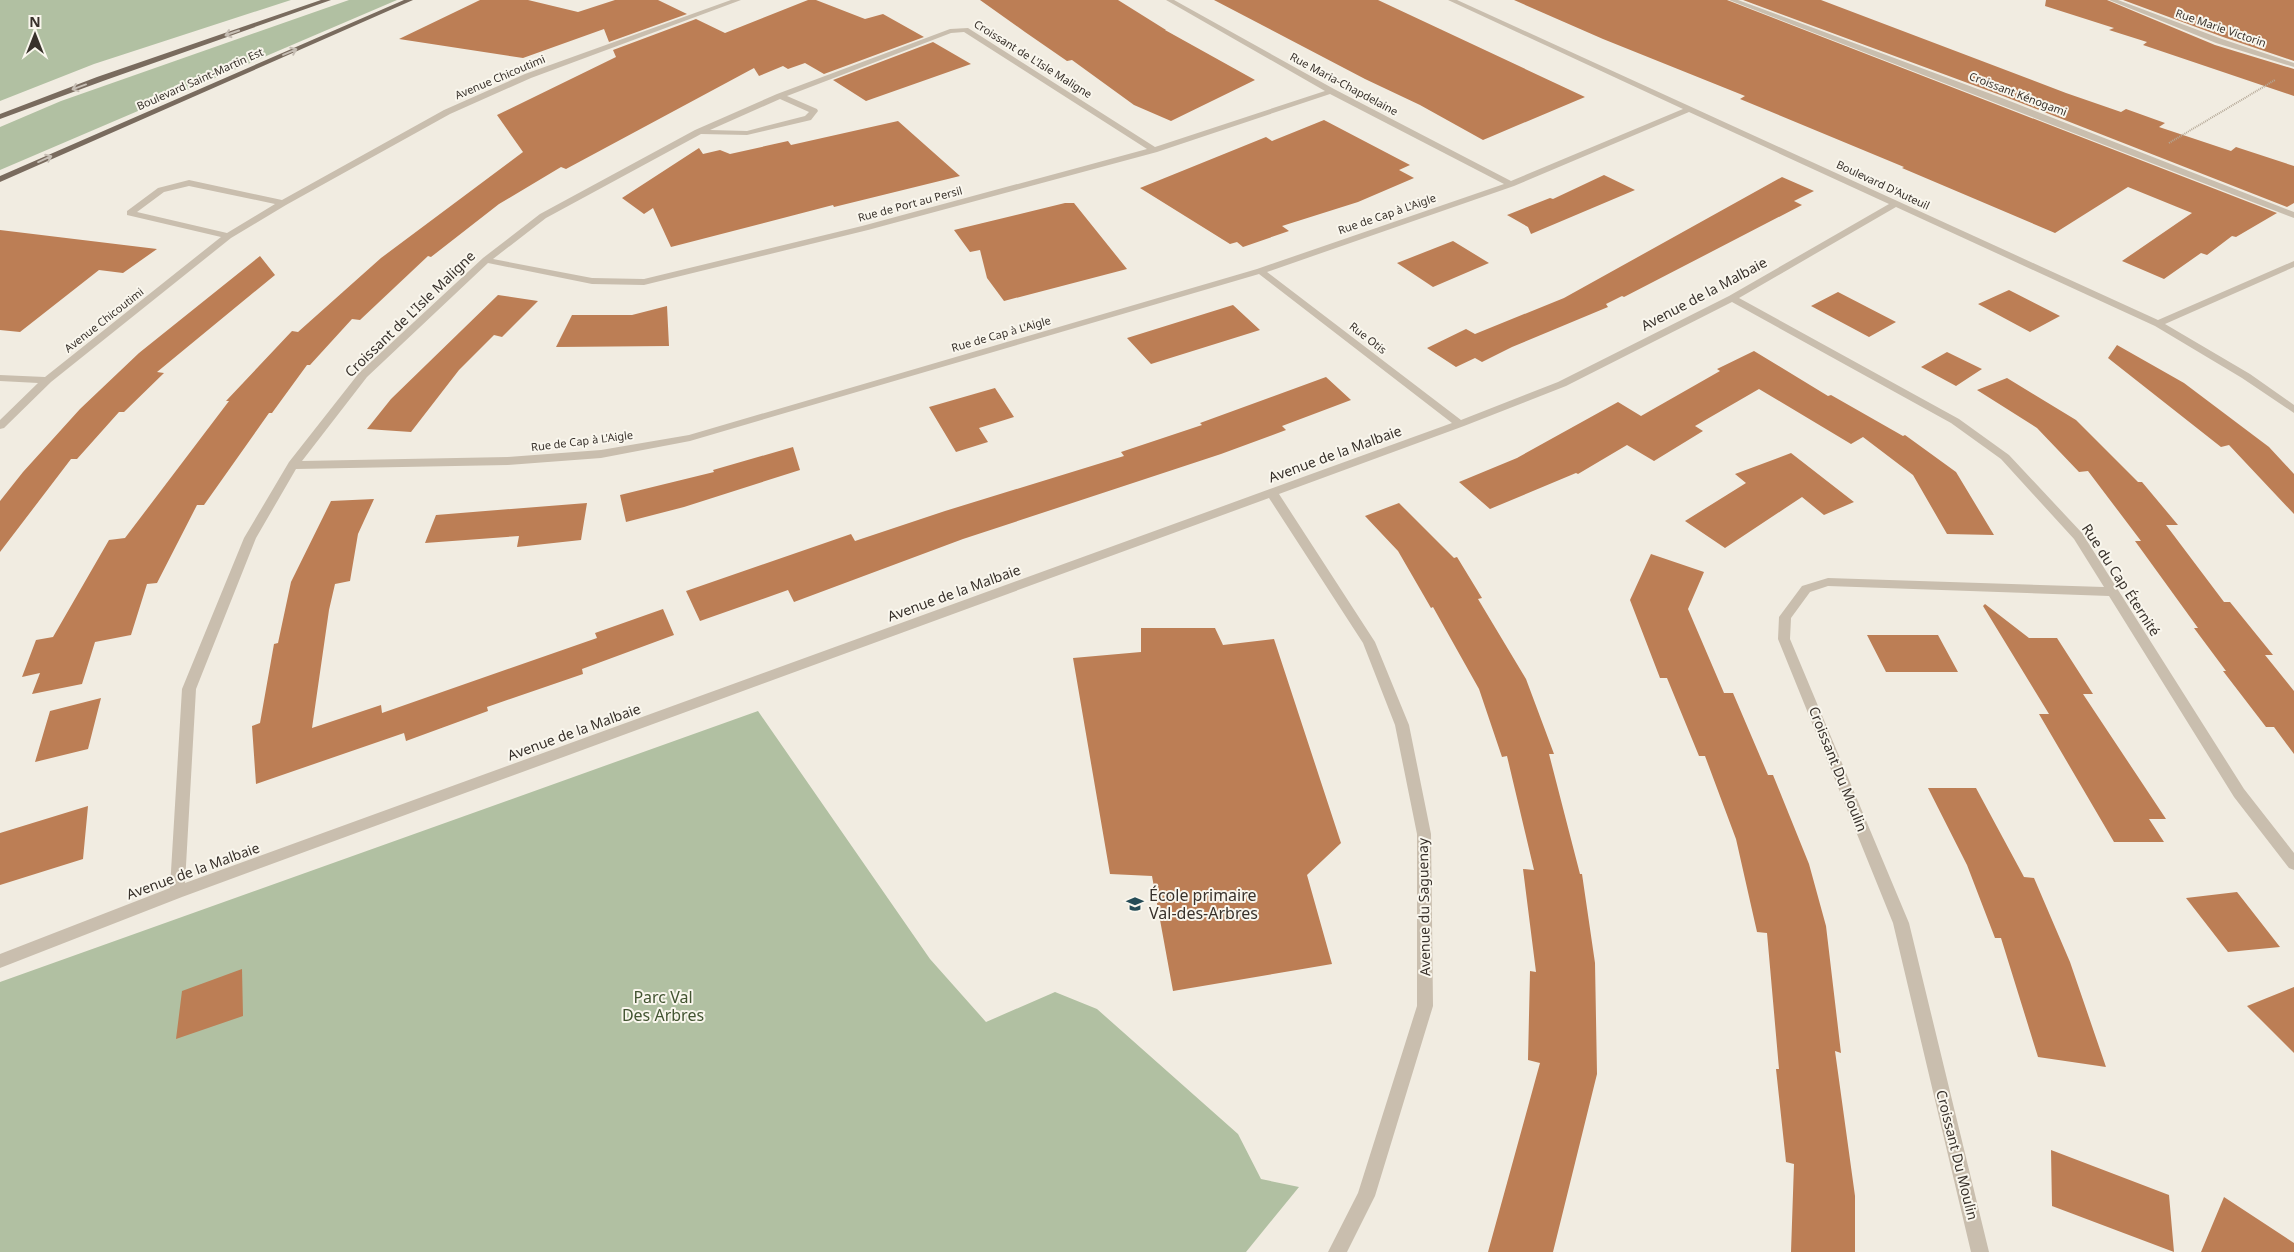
<svg xmlns="http://www.w3.org/2000/svg" width="2294" height="1252" font-family="'Noto Sans',sans-serif">
<style>
.green{fill:#b1c0a2}
.building{fill:#bc7e55}
.lines{fill:none;stroke-linecap:round;stroke-linejoin:round}
.path{stroke:#b5a998;stroke-width:2;stroke-dasharray:1 1;stroke-linecap:butt}
.minor{fill:#c9beae;fill-rule:evenodd}
.major{fill:#796b5e;fill-rule:evenodd}
.oneway{stroke:#c6beb4}
.labels{text-anchor:middle;stroke-width:4;stroke-linejoin:round;paint-order:stroke}
.far-street-label{font-size:11px;fill:#38312b;stroke:#f9f6ed}
.street-label{font-size:14px;fill:#38312b;stroke:#f9f6ed}
.near-poi-label{font-size:16px;fill:#38312b;stroke:#f9f6ed;text-anchor:start}
.near-park-label{font-size:16px;fill:#425431;stroke:#f9f6ed}
</style>
<rect width="100%" height="100%" fill="#f1ece1"/>
<path class="green" d="M 0,0 L 291,0 L 94,64 L 0,101 Z
M 349,0 L 397,0 L 0,170 L 0,127 L 61,101 Z
M 758,711 L 930,959 L 986,1022 L 1055,992 L 1097,1009 L 1238,1134 L 1261,1179 L 1299,1187 L 1246,1252 L 0,1252 L 0,982 Z"/>
<path class="building" d="M 480,0 L 528,0 L 578,12 L 615,0 L 658,0 L 687,14 L 609,42 L 604,29 L 523,58 L 399,39 Z
M 808,0 L 816,0 L 865,19 L 883,14 L 924,37 L 824,74 L 805,63 L 788,69 L 783,66 L 759,76 L 754,68 L 566,169 L 561,167 L 499,204 L 431,257 L 428,256 L 360,320 L 352,319 L 310,365 L 307,365 L 272,413 L 269,413 L 204,505 L 197,505 L 157,583 L 147,584 L 131,635 L 95,642 L 82,684 L 32,694 L 40,673 L 22,677 L 36,640 L 53,637 L 109,540 L 125,538 L 229,401 L 226,401 L 292,331 L 298,332 L 381,258 L 523,152 L 497,115 L 616,57 L 613,50 L 696,19 L 725,33 Z
M 980,0 L 1118,0 L 1166,30 L 1165,30 L 1255,80 L 1171,121 L 1134,105 L 1072,60 L 1067,61 L 1025,32 Z
M 1214,0 L 1378,0 L 1585,97 L 1483,140 L 1420,105 L 1365,79 Z
M 1514,0 L 1727,0 L 2277,213 L 2236,237 L 2232,236 L 2207,255 L 2201,253 L 2164,279 L 2122,261 L 2192,213 L 2128,187 L 2055,233 L 1902,168 L 1904,167 L 1740,99 L 1745,96 L 1603,39 Z
M 1743,0 L 1821,0 L 2066,93 L 2121,112 L 2126,109 L 2165,123 L 2159,127 L 2231,151 L 2236,147 L 2294,166 L 2294,203 L 2287,207 L 2003,96 Z
M 2046,0 L 2107,0 L 2215,45 L 2294,69 L 2294,96 L 2143,45 L 2147,42 L 2109,30 L 2114,28 L 2045,6 Z
M 2123,0 L 2294,0 L 2294,61 L 2223,37 Z
M 933,42 L 971,64 L 866,101 L 833,80 Z
M 1324,120 L 1410,165 L 1399,170 L 1414,178 L 1358,202 L 1282,226 L 1289,231 L 1243,247 L 1237,242 L 1230,244 L 1140,188 L 1266,137 L 1272,141 Z
M 898,121 L 960,176 L 834,207 L 833,205 L 671,247 L 653,208 L 644,214 L 622,198 L 699,148 L 703,154 L 720,150 L 730,154 L 788,141 L 791,145 Z
M 1604,175 L 1635,190 L 1531,234 L 1528,227 L 1507,215 L 1550,198 L 1553,199 Z
M 1782,177 L 1814,191 L 1794,201 L 1802,205 L 1624,297 L 1622,296 L 1606,304 L 1608,307 L 1512,347 L 1482,362 L 1475,358 L 1456,367 L 1427,348 L 1466,329 L 1475,334 L 1564,298 Z
M 1065,203 L 1074,203 L 1127,269 L 1004,301 L 987,278 L 980,250 L 970,252 L 954,230 Z
M 0,230 L 157,249 L 123,273 L 99,270 L 20,332 L 0,330 Z
M 1453,241 L 1489,263 L 1433,287 L 1397,263 Z
M 260,256 L 275,275 L 157,372 L 164,373 L 124,412 L 119,412 L 77,459 L 71,459 L 0,552 L 0,501 L 23,472 L 80,409 L 139,353 Z
M 2009,290 L 2060,316 L 2030,332 L 1978,304 Z
M 1838,292 L 1896,322 L 1869,337 L 1811,306 Z
M 498,295 L 538,301 L 502,337 L 494,335 L 459,370 L 411,432 L 367,429 L 391,399 Z
M 1233,305 L 1260,330 L 1151,364 L 1127,338 Z
M 667,306 L 669,346 L 556,347 L 572,315 L 632,315 Z
M 2117,345 L 2184,383 L 2269,447 L 2294,474 L 2294,514 L 2229,445 L 2221,447 L 2108,358 Z
M 1754,351 L 1828,396 L 1831,395 L 1903,436 L 1905,435 L 1956,472 L 1994,535 L 1947,534 L 1913,475 L 1863,437 L 1851,444 L 1759,389 L 1695,426 L 1703,431 L 1654,461 L 1627,445 L 1578,474 L 1576,473 L 1490,509 L 1459,482 L 1517,458 L 1618,402 L 1641,416 L 1720,371 L 1717,369 Z
M 1947,352 L 1982,369 L 1956,386 L 1921,367 Z
M 1326,377 L 1351,400 L 1282,426 L 1286,430 L 1221,454 L 963,539 L 794,602 L 788,590 L 700,621 L 686,591 L 851,534 L 855,541 L 945,511 L 1124,456 L 1121,452 L 1202,425 L 1200,423 Z
M 2007,378 L 2076,420 L 2138,482 L 2142,482 L 2178,525 L 2166,525 L 2224,602 L 2230,602 L 2273,655 L 2265,655 L 2294,691 L 2294,754 L 2274,727 L 2266,727 L 2223,671 L 2226,671 L 2194,628 L 2198,628 L 2135,541 L 2141,541 L 2088,471 L 2079,472 L 2037,428 L 1977,390 Z
M 995,388 L 1014,417 L 979,428 L 988,442 L 956,452 L 929,407 Z
M 793,447 L 800,470 L 684,507 L 626,522 L 620,495 L 714,472 L 713,470 Z
M 1791,453 L 1854,502 L 1824,515 L 1802,497 L 1725,548 L 1685,521 L 1746,483 L 1735,474 Z
M 374,499 L 358,534 L 350,581 L 335,584 L 329,610 L 312,728 L 381,705 L 382,713 L 597,638 L 595,633 L 663,609 L 674,635 L 582,669 L 583,674 L 487,707 L 488,711 L 406,741 L 404,733 L 256,784 L 252,726 L 260,723 L 274,644 L 278,643 L 291,582 L 331,501 Z
M 587,503 L 581,540 L 517,547 L 519,536 L 425,543 L 436,515 Z
M 1399,503 L 1454,558 L 1457,557 L 1482,598 L 1478,599 L 1526,679 L 1554,754 L 1549,754 L 1580,874 L 1582,874 L 1595,963 L 1597,1074 L 1553,1252 L 1488,1252 L 1540,1063 L 1528,1060 L 1530,971 L 1536,972 L 1523,869 L 1534,870 L 1507,756 L 1502,757 L 1479,689 L 1433,607 L 1431,608 L 1398,551 L 1365,516 Z
M 1651,554 L 1704,572 L 1688,609 L 1724,693 L 1733,693 L 1768,775 L 1773,775 L 1809,864 L 1826,926 L 1841,1053 L 1835,1051 L 1855,1196 L 1855,1252 L 1791,1252 L 1794,1164 L 1786,1162 L 1776,1069 L 1779,1069 L 1767,933 L 1757,932 L 1736,839 L 1705,756 L 1699,756 L 1667,678 L 1660,678 L 1630,600 Z
M 1985,604 L 2029,638 L 2057,638 L 2093,694 L 2083,694 L 2166,819 L 2149,819 L 2164,842 L 2114,842 L 2039,714 L 2049,714 L 1983,606 Z
M 1141,628 L 1215,628 L 1223,645 L 1274,639 L 1341,843 L 1307,875 L 1332,964 L 1173,991 L 1152,876 L 1110,874 L 1073,658 L 1141,652 Z
M 1867,635 L 1938,635 L 1958,672 L 1886,672 Z
M 101,698 L 88,749 L 35,762 L 50,711 Z
M 1928,788 L 1976,788 L 2024,877 L 2034,878 L 2070,962 L 2106,1067 L 2038,1057 L 2001,938 L 1995,938 L 1967,865 Z
M 88,806 L 83,859 L 0,885 L 0,833 Z
M 2237,892 L 2280,947 L 2228,952 L 2186,898 Z
M 242,969 L 243,1016 L 176,1039 L 182,991 Z
M 2294,987 L 2294,1053 L 2247,1006 Z
M 2051,1150 L 2169,1195 L 2174,1252 L 2052,1206 Z
M 2224,1197 L 2294,1243 L 2294,1252 L 2201,1252 Z"/>
<g class="lines">
<path class="path" d="M 2169,143 L 2275,80"/>
<path class="minor" d="M 731,0 L 741,0 L 531,78 L 450,114 L 286,205 L 231,238 L 51,382 L 4,428 L 0,429 L 0,420 L 38,383 L 0,381 L 0,375 L 45,377 L 221,237 L 127,215 L 127,211 L 158,188 L 189,180 L 282,200 L 444,110 L 525,74 ZM 189,186 L 275,204 L 227,233 L 137,212 L 164,192 Z
M 1166,0 L 1174,0 L 1334,89 L 1511,181 L 1683,109 L 1448,0 L 1457,0 L 2158,320 L 2294,261 L 2294,267 L 2165,324 L 2250,374 L 2294,405 L 2294,413 L 2242,378 L 2155,326 L 1896,207 L 1739,298 L 1959,419 L 2009,455 L 2082,533 L 2244,789 L 2294,853 L 2294,870 L 2289,868 L 2234,797 L 2109,596 L 1828,586 L 1810,592 L 1791,618 L 1790,639 L 1909,923 L 1989,1252 L 1971,1252 L 1893,923 L 1778,639 L 1779,617 L 1802,586 L 1828,578 L 2104,587 L 2074,539 L 2001,459 L 1951,423 L 1732,302 L 1566,386 L 1464,426 L 1279,494 L 1375,642 L 1409,725 L 1431,834 L 1433,1006 L 1375,1196 L 1347,1252 L 1328,1252 L 1358,1193 L 1417,1006 L 1417,834 L 1395,725 L 1363,643 L 1269,498 L 182,897 L 0,968 L 0,954 L 170,888 L 182,689 L 244,538 L 289,462 L 359,373 L 483,258 L 540,214 L 695,130 L 777,94 L 950,29 L 968,28 L 1155,147 L 1325,91 ZM 964,32 L 1147,149 L 862,226 L 644,279 L 592,278 L 493,259 L 546,218 L 701,134 L 747,135 L 811,120 L 818,111 L 817,109 L 787,96 L 951,33 ZM 1330,94 L 1504,184 L 1257,269 L 689,435 L 601,450 L 508,457 L 302,461 L 367,377 L 488,263 L 592,284 L 644,285 L 868,230 L 1157,152 ZM 780,99 L 809,112 L 805,116 L 747,131 L 710,130 ZM 1689,112 L 1889,204 L 1729,296 L 1558,382 L 1461,420 L 1267,272 L 1514,186 ZM 1259,274 L 1452,423 L 185,883 L 196,689 L 256,538 L 296,469 L 508,465 L 601,458 L 690,441 Z
M 1729,0 L 1738,0 L 2002,98 L 2294,212 L 2294,218 Z
M 2109,0 L 2118,0 L 2222,39 L 2294,63 L 2294,67 L 2216,43 Z"/>
<path class="major" d="M 321,0 L 331,0 L 103,81 L 0,119 L 0,114 L 97,77 Z
M 404,0 L 413,0 L 0,182 L 0,176 Z"/>
</g>
<defs><path id="oneway-shaft" d="M-6 0H5M1.5-3L5.5 0L1.5 3" fill="none" stroke-width="1.6" stroke-linecap="round" stroke-linejoin="round" transform="scale(1.25)"/></defs>
<g class="oneway">
<use href="#oneway-shaft" transform="translate(232 33) rotate(161)"/>
<use href="#oneway-shaft" transform="translate(290 52) rotate(-23)"/>
<use href="#oneway-shaft" transform="translate(79 87) rotate(160)"/>
<use href="#oneway-shaft" transform="translate(45 159) rotate(-24)"/>
</g>
<defs>
<g id="school-bare" transform="scale(1.35)"><path d="M0-5L7-2L0 1L-7-2ZM-4 1L0 2.5L4 1V4Q0 6-4 4Z" fill="#244b56" stroke="#f9f6ed" stroke-width="2.5" paint-order="stroke"/></g>
</defs>
<g fill-rule="evenodd">
<use href="#school-bare" x="1135" y="904"/>
</g>
<g class="labels">
<g class="far-street-label">
<text transform="translate(2221 28) rotate(19)" y="4">Rue Marie Victorin</text>
<text transform="translate(1033 59) rotate(32)" y="4">Croissant de L'Isle Maligne</text>
<text transform="translate(500 77) rotate(-23)" y="4">Avenue Chicoutimi</text>
<text transform="translate(200 79) rotate(-24)" y="4">Boulevard Saint-Martin Est</text>
<text transform="translate(1344 84) rotate(28)" y="4">Rue Maria-Chapdelaine</text>
<text transform="translate(2018 94) rotate(21)" y="4">Croissant Kénogami</text>
<text transform="translate(1883 185) rotate(25)" y="4">Boulevard D'Auteuil</text>
<text transform="translate(910 204) rotate(-15)" y="4">Rue de Port au Persil</text>
<text transform="translate(1387 214) rotate(-19)" y="4">Rue de Cap à L'Aigle</text>
<text transform="translate(104 320) rotate(-38)" y="4">Avenue Chicoutimi</text>
<text transform="translate(1001 334) rotate(-16)" y="4">Rue de Cap à L'Aigle</text>
<text transform="translate(1368 338) rotate(38)" y="4">Rue Otis</text>
<text transform="translate(582 441) rotate(-7)" y="4">Rue de Cap à L'Aigle</text>
</g>
<g class="street-label">
<text transform="translate(1704 294) rotate(-28)" y="5">Avenue de la Malbaie</text>
<text transform="translate(410 314) rotate(-44)" y="5">Croissant de L'Isle Maligne</text>
<text transform="translate(1335 454) rotate(-20)" y="5">Avenue de la Malbaie</text>
<text transform="translate(2121 580) rotate(57)" y="5">Rue du Cap Éternité</text>
<text transform="translate(954 593) rotate(-20)" y="5">Avenue de la Malbaie</text>
<text transform="translate(574 732) rotate(-20)" y="5">Avenue de la Malbaie</text>
<text transform="translate(1838 769) rotate(68)" y="5">Croissant Du Moulin</text>
<text transform="translate(193 871) rotate(-20)" y="5">Avenue de la Malbaie</text>
<text transform="translate(1424 907) rotate(-91)" y="5">Avenue du Saguenay</text>
<text transform="translate(1957 1155) rotate(76)" y="5">Croissant Du Moulin</text>
</g>
<g class="near-poi-label">
<text x="1149" y="901">École primaire<tspan x="1149" dy="18">Val-des-Arbres</tspan></text>
</g>
<g class="near-park-label">
<text x="663" y="1003">Parc Val<tspan x="663" dy="18">Des Arbres</tspan></text>
</g>
</g>
<g transform="translate(35 35)" stroke="#f9f6ed" stroke-width="4" paint-order="stroke">
<path d="M0-4L9 19L0 12L-9 19Z" fill="#38312b"/>
<text y="-8" font-size="14" font-weight="bold" text-anchor="middle" fill="#38312b">N</text>
</g>
</svg>
